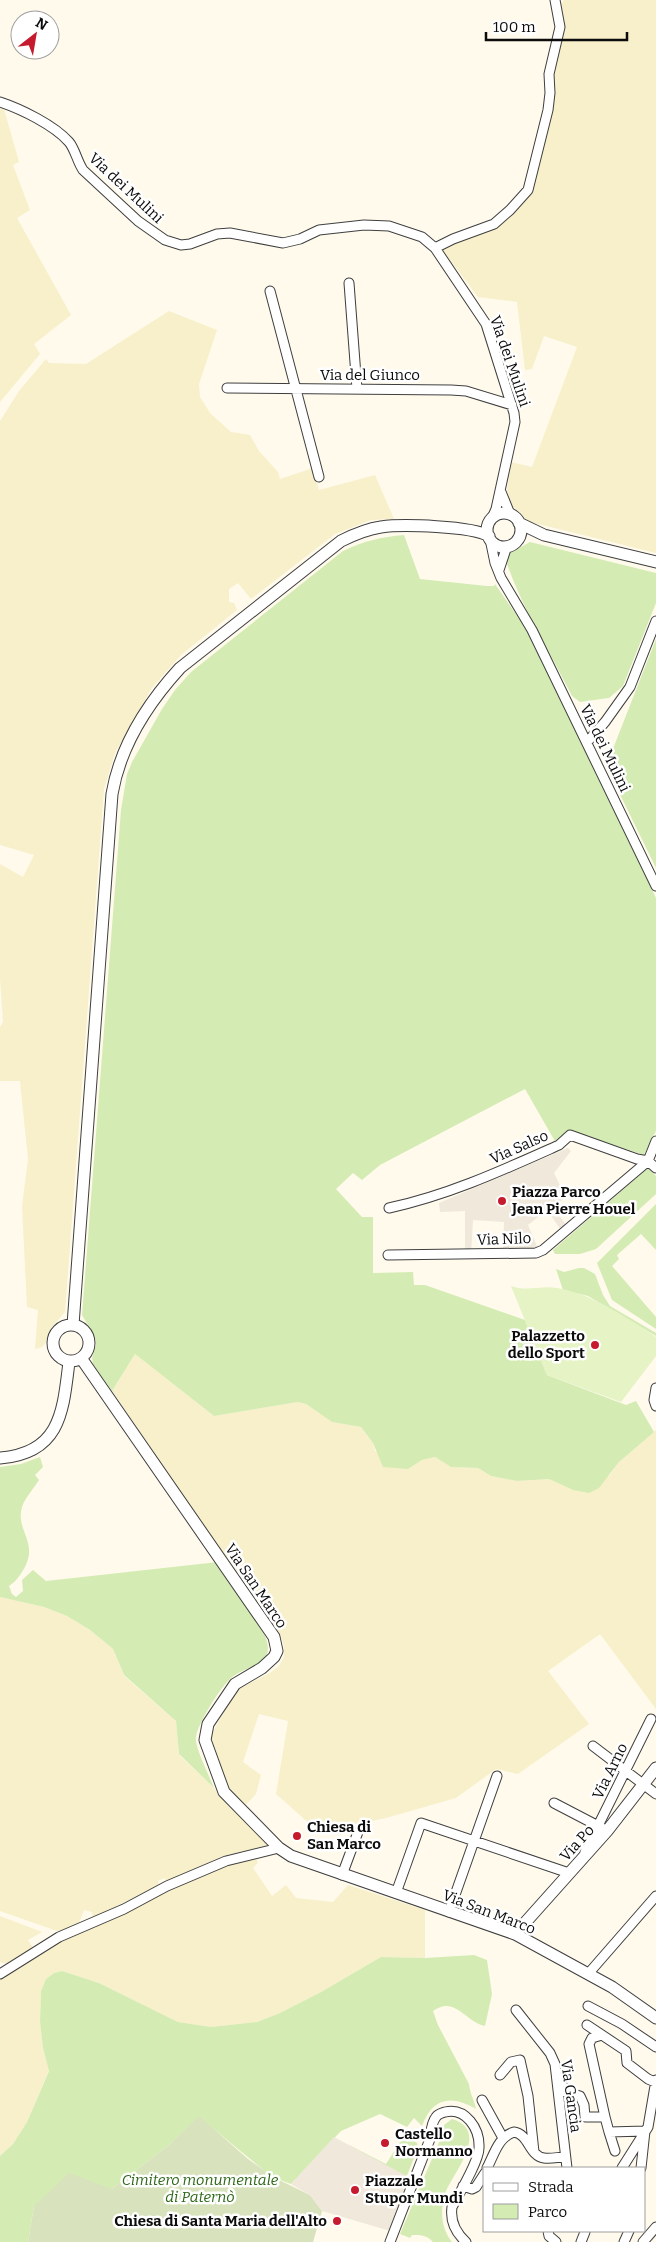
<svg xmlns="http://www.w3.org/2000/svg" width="656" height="2242" font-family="Bitter,serif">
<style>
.farmland{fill:#f7f0ca}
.green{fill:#d4ecb3}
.cemetery{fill:#d8e2bc}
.pitch{fill:#e6f3c5}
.plaza{fill:#efe8db}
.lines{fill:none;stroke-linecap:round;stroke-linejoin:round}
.minor-casing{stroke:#3f3f3f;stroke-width:11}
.tertiary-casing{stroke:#3f3f3f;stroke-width:13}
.minor{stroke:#fff;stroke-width:9}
.tertiary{stroke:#fff;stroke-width:11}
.poi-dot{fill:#c61b2e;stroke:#fff;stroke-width:2}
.labels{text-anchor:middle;stroke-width:5;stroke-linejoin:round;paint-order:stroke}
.street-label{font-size:15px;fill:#0c0c0c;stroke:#fff}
.poi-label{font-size:15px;font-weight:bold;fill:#0c0c0c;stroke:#fff;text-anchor:start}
.park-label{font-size:15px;font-style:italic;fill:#2e6819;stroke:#fff}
</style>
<rect width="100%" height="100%" fill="#fffaec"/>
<path class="farmland" d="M 564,0 L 656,0 L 656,553 L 526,521 L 521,513 L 512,506 L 506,497 L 511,462 L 532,467 L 577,347 L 544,336 L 532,369 L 525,370 L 517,302 L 478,297 L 441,248 L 461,239 L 483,232 L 530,191 L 552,75 L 560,5 Z
M 0,108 L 4,109 L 19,162 L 13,165 L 30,210 L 17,218 L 71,315 L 34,344 L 40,354 L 0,402 Z
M 169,311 L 217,330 L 199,384 L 200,397 L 210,413 L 231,432 L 250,435 L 259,451 L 278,472 L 280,479 L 313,468 L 319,490 L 375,475 L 394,519 L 371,520 L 335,534 L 251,599 L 238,583 L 229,589 L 229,602 L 234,603 L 237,610 L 181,655 L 152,688 L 115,753 L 104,789 L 65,1312 L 51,1328 L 46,1342 L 42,1347 L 35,1349 L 38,1310 L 27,1307 L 22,1206 L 28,1159 L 20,1081 L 0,1081 L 0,1027 L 3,1022 L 0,978 L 0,864 L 23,877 L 34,855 L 0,845 L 0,421 L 19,391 L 46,359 L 49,363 L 86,364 Z
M 135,1354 L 214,1416 L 298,1402 L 306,1404 L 332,1422 L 361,1427 L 373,1443 L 375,1451 L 408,1469 L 422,1460 L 435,1457 L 451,1467 L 478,1468 L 491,1476 L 517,1481 L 549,1479 L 573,1490 L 609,1476 L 619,1462 L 656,1430 L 656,1709 L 600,1634 L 548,1671 L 589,1724 L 518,1774 L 496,1769 L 456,1798 L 386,1818 L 319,1832 L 276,1794 L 288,1721 L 259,1714 L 243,1762 L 261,1775 L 256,1794 L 244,1807 L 228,1789 L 211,1741 L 211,1735 L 234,1694 L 240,1688 L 270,1673 L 279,1666 L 284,1657 L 284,1647 L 281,1636 L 243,1582 L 246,1575 L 244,1572 L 236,1573 L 112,1391 Z
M 0,1597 L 44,1607 L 67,1616 L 90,1630 L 113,1649 L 124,1676 L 176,1721 L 179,1755 L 214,1788 L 228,1806 L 267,1842 L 265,1846 L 223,1856 L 167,1881 L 164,1878 L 158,1881 L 159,1885 L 93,1918 L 92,1912 L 84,1910 L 79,1923 L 60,1932 L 0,1911 Z
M 256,1858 L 258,1863 L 253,1868 L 272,1896 L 286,1885 L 296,1898 L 333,1902 L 348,1885 L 425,1910 L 425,1958 L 381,1957 L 321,1992 L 280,2013 L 257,2022 L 211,2027 L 178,2022 L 99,1983 L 62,1971 L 54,1973 L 46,1979 L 41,1991 L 40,2022 L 43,2048 L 49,2070 L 27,2122 L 13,2144 L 0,2156 L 0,1980 L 62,1940 L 170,1889 L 228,1864 Z
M 0,1916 L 42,1932 L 28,1940 L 33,1948 L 6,1964 L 0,1962 Z"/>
<path class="green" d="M 404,535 L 420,579 L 487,586 L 494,586 L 495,584 L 526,629 L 656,898 L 656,1131 L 644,1155 L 569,1130 L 556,1143 L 525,1089 L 380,1165 L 362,1180 L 353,1173 L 336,1189 L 362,1217 L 373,1217 L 373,1273 L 413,1272 L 414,1285 L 425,1285 L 525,1320 L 547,1375 L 626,1405 L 636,1401 L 654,1432 L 619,1462 L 599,1488 L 589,1493 L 573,1490 L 549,1479 L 517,1481 L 491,1476 L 478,1468 L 451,1467 L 435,1457 L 422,1460 L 408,1469 L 383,1467 L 373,1443 L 361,1427 L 332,1422 L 306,1404 L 298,1402 L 214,1416 L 135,1354 L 112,1391 L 93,1364 L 92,1358 L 96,1345 L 95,1337 L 82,1315 L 121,810 L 127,774 L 132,762 L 162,709 L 175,690 L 191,672 L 343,551 C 364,541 381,537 404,535 Z
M 530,542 L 656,573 L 656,603 L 623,686 L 609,698 L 580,702 L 572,696 C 550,652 522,608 506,561 L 510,553 Z
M 656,639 L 656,868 L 608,770 L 607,764 Z
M 648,1168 L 656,1176 L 656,1194 L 596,1249 L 580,1254 L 555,1254 L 553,1250 Z
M 656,1204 L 656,1250 L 641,1234 L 617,1255 L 619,1259 L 612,1266 L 656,1317 L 656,1329 L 612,1300 L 597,1263 Z
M 579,1268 L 584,1268 L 595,1274 L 603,1295 L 610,1306 L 656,1333 L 656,1336 L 588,1296 L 563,1290 L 556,1269 L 564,1272 Z
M 40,1457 L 43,1467 L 35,1475 L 39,1480 C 34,1488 25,1498 22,1507 C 15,1532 41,1543 22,1572 C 18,1578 15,1582 9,1586 L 12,1594 L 16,1597 L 23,1591 L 22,1580 L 33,1570 L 46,1581 L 218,1562 L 265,1636 C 278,1668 244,1664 229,1680 C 219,1690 198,1723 196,1737 C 194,1746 210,1777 214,1788 L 179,1754 L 176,1721 L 124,1675 L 113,1649 L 90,1630 L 67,1616 L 44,1607 L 0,1597 L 0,1467 L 21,1464 Z
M 474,1955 L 487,1960 L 492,1994 L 485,2026 C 465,2022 455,1995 433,2011 L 438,2025 L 469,2084 C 470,2094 474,2099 476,2109 C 451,2094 432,2098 422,2126 L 414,2118 L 407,2127 L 380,2114 L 341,2131 L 291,2184 L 275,2178 L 266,2172 L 199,2117 L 169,2145 L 112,2189 L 34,2206 L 28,2242 L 0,2242 L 0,2156 L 13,2144 L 27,2122 L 49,2071 L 43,2048 L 40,2022 L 41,1991 L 46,1979 L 54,1973 L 62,1971 L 99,1983 L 178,2022 L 211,2027 L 257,2022 L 280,2013 L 321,1992 L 381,1957 L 425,1958 Z
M 452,2119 C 492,2131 451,2175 445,2194 C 440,2211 441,2228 452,2242 L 433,2242 C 427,2235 420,2235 412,2235 L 410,2238 L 400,2234 L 440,2140 L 444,2125 Z
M 405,2134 L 417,2143 L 418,2148 L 398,2198 L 349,2145 L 386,2164 Z"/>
<path class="cemetery" d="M 199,2116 L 248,2159 L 275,2178 L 310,2195 L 322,2211 L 313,2242 L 28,2242 L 34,2206 L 69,2173 L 112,2189 L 169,2145 Z"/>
<path class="pitch" d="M 511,1286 C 528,1292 540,1285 557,1288 C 590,1293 628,1318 656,1337 L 656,1356 L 621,1402 L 547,1375 Z"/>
<path class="plaza" d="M 568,1148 L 571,1151 L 554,1173 L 562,1190 L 559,1193 L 563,1199 L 553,1207 L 569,1229 L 563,1233 L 547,1210 L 528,1225 L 539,1251 L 503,1253 L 504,1222 L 473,1220 L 471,1254 L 465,1254 L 465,1211 L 440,1212 L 439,1203 Z
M 334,2137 L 414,2180 L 394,2232 L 322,2211 L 310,2195 L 291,2184 Z"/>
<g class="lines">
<g class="minor-casing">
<path id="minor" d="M 0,102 C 21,109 54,125 69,142 C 75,149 77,161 83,170 L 138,221 L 165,240 L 181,245 L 190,244 L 217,234 L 230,233 L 283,243 L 300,239 L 319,230 L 364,225 L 389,226 L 422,237 L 435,248 L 486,324 L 514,413 L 515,422 L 496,509 L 492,518
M 435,248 L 453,239 L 494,224 L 510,210 L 528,190 L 548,110 L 550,93 L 549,74 L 560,27 L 555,0
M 349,283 L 357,389
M 270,291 L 319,477
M 227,388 L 451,390 L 466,391 L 512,405
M 501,492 L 510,514
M 490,539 L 495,563 L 501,578 L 532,630 L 656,886
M 499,570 L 507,546
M 588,741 L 605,722 L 630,687 L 656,621
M 389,1208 C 449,1195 503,1170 559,1145 L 570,1135 L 637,1159 L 648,1161 L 656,1168
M 388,1255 L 536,1253 L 543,1250 L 648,1161 L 656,1141
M 656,1388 L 654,1400 L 656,1406
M 593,1746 L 656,1794
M 554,1803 L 602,1828
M 585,1852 L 651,1719
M 342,1875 L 358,1832
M 396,1893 L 421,1823 L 569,1873
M 449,1912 L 497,1776
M 0,1974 L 59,1937 L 124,1909 L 167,1886 L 226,1861 L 279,1848
M 588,1974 L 656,1896
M 588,2006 L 622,2024 L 656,2047
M 516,2010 L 550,2053 L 555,2064 L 567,2168
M 587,2025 L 626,2051 L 627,2063 L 648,2079 L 655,2082
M 602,2035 L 592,2038 L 589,2044 L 605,2117
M 500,2075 L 511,2062 L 520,2060 L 528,2096 L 534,2152
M 558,2077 L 566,2092 L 580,2096 L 584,2105 L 585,2117 L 605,2117 L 609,2132 L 645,2131 L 641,2168
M 482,2100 L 503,2138
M 609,2132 L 615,2151
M 487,2168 C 494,2155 498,2137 514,2132 C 529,2134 529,2156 544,2158 C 551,2159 559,2157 565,2157
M 622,2168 L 648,2127 L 656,2080
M 463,2186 L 472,2189 L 476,2187 L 485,2173
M 548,2231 L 549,2236 L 556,2242
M 390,2242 L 430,2139 C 431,2132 431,2123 436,2117 C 438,2114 442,2113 445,2112 C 466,2107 480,2129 479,2148 C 479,2161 459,2194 452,2207 C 450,2221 456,2233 466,2242
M 581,2242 L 585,2232 L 584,2231
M 624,2242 L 629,2231
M 643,2242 L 656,2227"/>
</g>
<g class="tertiary-casing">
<path id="tertiary" d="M487 530a17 17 0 1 1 34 0a17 17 0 1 1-34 0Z
M 519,523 L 544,535 L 656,562
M53 1343a18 18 0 1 1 36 0a18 18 0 1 1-36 0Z
M 73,1325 L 112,794 C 120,747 148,703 180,668 L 341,541 C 353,535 367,529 381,527 C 402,524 472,526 489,536
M 81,1358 L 274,1637 L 277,1651 L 274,1657 L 262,1668 L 235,1684 L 208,1724 L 205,1740 L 224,1792 L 279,1848 L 291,1856 L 515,1934 L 612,1987 L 656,2018
M 0,1458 C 61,1453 63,1411 69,1362
M 515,1934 L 607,1831 L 656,1768"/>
</g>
<use href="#minor" class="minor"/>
<use href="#tertiary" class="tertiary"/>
</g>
<g class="poi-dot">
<circle cx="502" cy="1201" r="5"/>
<circle cx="595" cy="1345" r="5"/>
<circle cx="297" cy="1836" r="5"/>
<circle cx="385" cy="2143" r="5"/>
<circle cx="355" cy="2190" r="5"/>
<circle cx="337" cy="2221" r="5"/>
</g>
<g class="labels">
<g class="street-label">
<text transform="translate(126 188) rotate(43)" y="5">Via dei Mulini</text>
<text transform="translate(510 361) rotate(71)" y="5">Via dei Mulini</text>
<text x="370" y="380">Via del Giunco</text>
<text transform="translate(605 748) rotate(64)" y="5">Via dei Mulini</text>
<text transform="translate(519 1147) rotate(-24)" y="5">Via Salso</text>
<text transform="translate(504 1239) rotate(-2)" y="5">Via Nilo</text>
<text transform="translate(256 1586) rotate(56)" y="5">Via San Marco</text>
<text transform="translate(610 1771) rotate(-64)" y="5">Via Arno</text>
<text transform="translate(577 1843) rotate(-48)" y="5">Via Po</text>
<text transform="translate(489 1912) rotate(21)" y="5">Via San Marco</text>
<text transform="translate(571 2096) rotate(82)" y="5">Via Gancia</text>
</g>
<g class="poi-label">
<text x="512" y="1197">Piazza Parco<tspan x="512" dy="17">Jean Pierre Houel</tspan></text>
<text x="585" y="1341" text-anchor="end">Palazzetto<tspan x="585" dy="17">dello Sport</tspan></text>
<text x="307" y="1832">Chiesa di<tspan x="307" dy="17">San Marco</tspan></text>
<text x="395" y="2139">Castello<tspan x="395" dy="17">Normanno</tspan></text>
<text x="365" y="2186">Piazzale<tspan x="365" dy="17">Stupor Mundi</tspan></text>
<text x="327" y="2226" text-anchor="end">Chiesa di Santa Maria dell'Alto</text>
</g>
<g class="park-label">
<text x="200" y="2185">Cimitero monumentale<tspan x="200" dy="17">di Paternò</tspan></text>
</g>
</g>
<rect x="483" y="2167" width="162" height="65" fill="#ffffff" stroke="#9e9e9e"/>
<rect x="493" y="2183" width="25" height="8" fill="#ffffff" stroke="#9e9e9e"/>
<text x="528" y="2192" font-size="15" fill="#0c0c0c">Strada</text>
<rect x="493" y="2204" width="25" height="15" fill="#d4ecb3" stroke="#9e9e9e"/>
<text x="528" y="2217" font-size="15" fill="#0c0c0c">Parco</text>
<g transform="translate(35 35) rotate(31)"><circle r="24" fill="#ffffff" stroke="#9e9e9e"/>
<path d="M0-4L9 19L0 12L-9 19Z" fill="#c61b2e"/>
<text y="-8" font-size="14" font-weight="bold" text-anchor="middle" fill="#0c0c0c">N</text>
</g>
<path d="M486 32v8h141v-8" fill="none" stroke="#0c0c0c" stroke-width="2.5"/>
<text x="493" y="32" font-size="15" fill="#0c0c0c" stroke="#ffffff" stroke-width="4" paint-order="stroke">100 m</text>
</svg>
